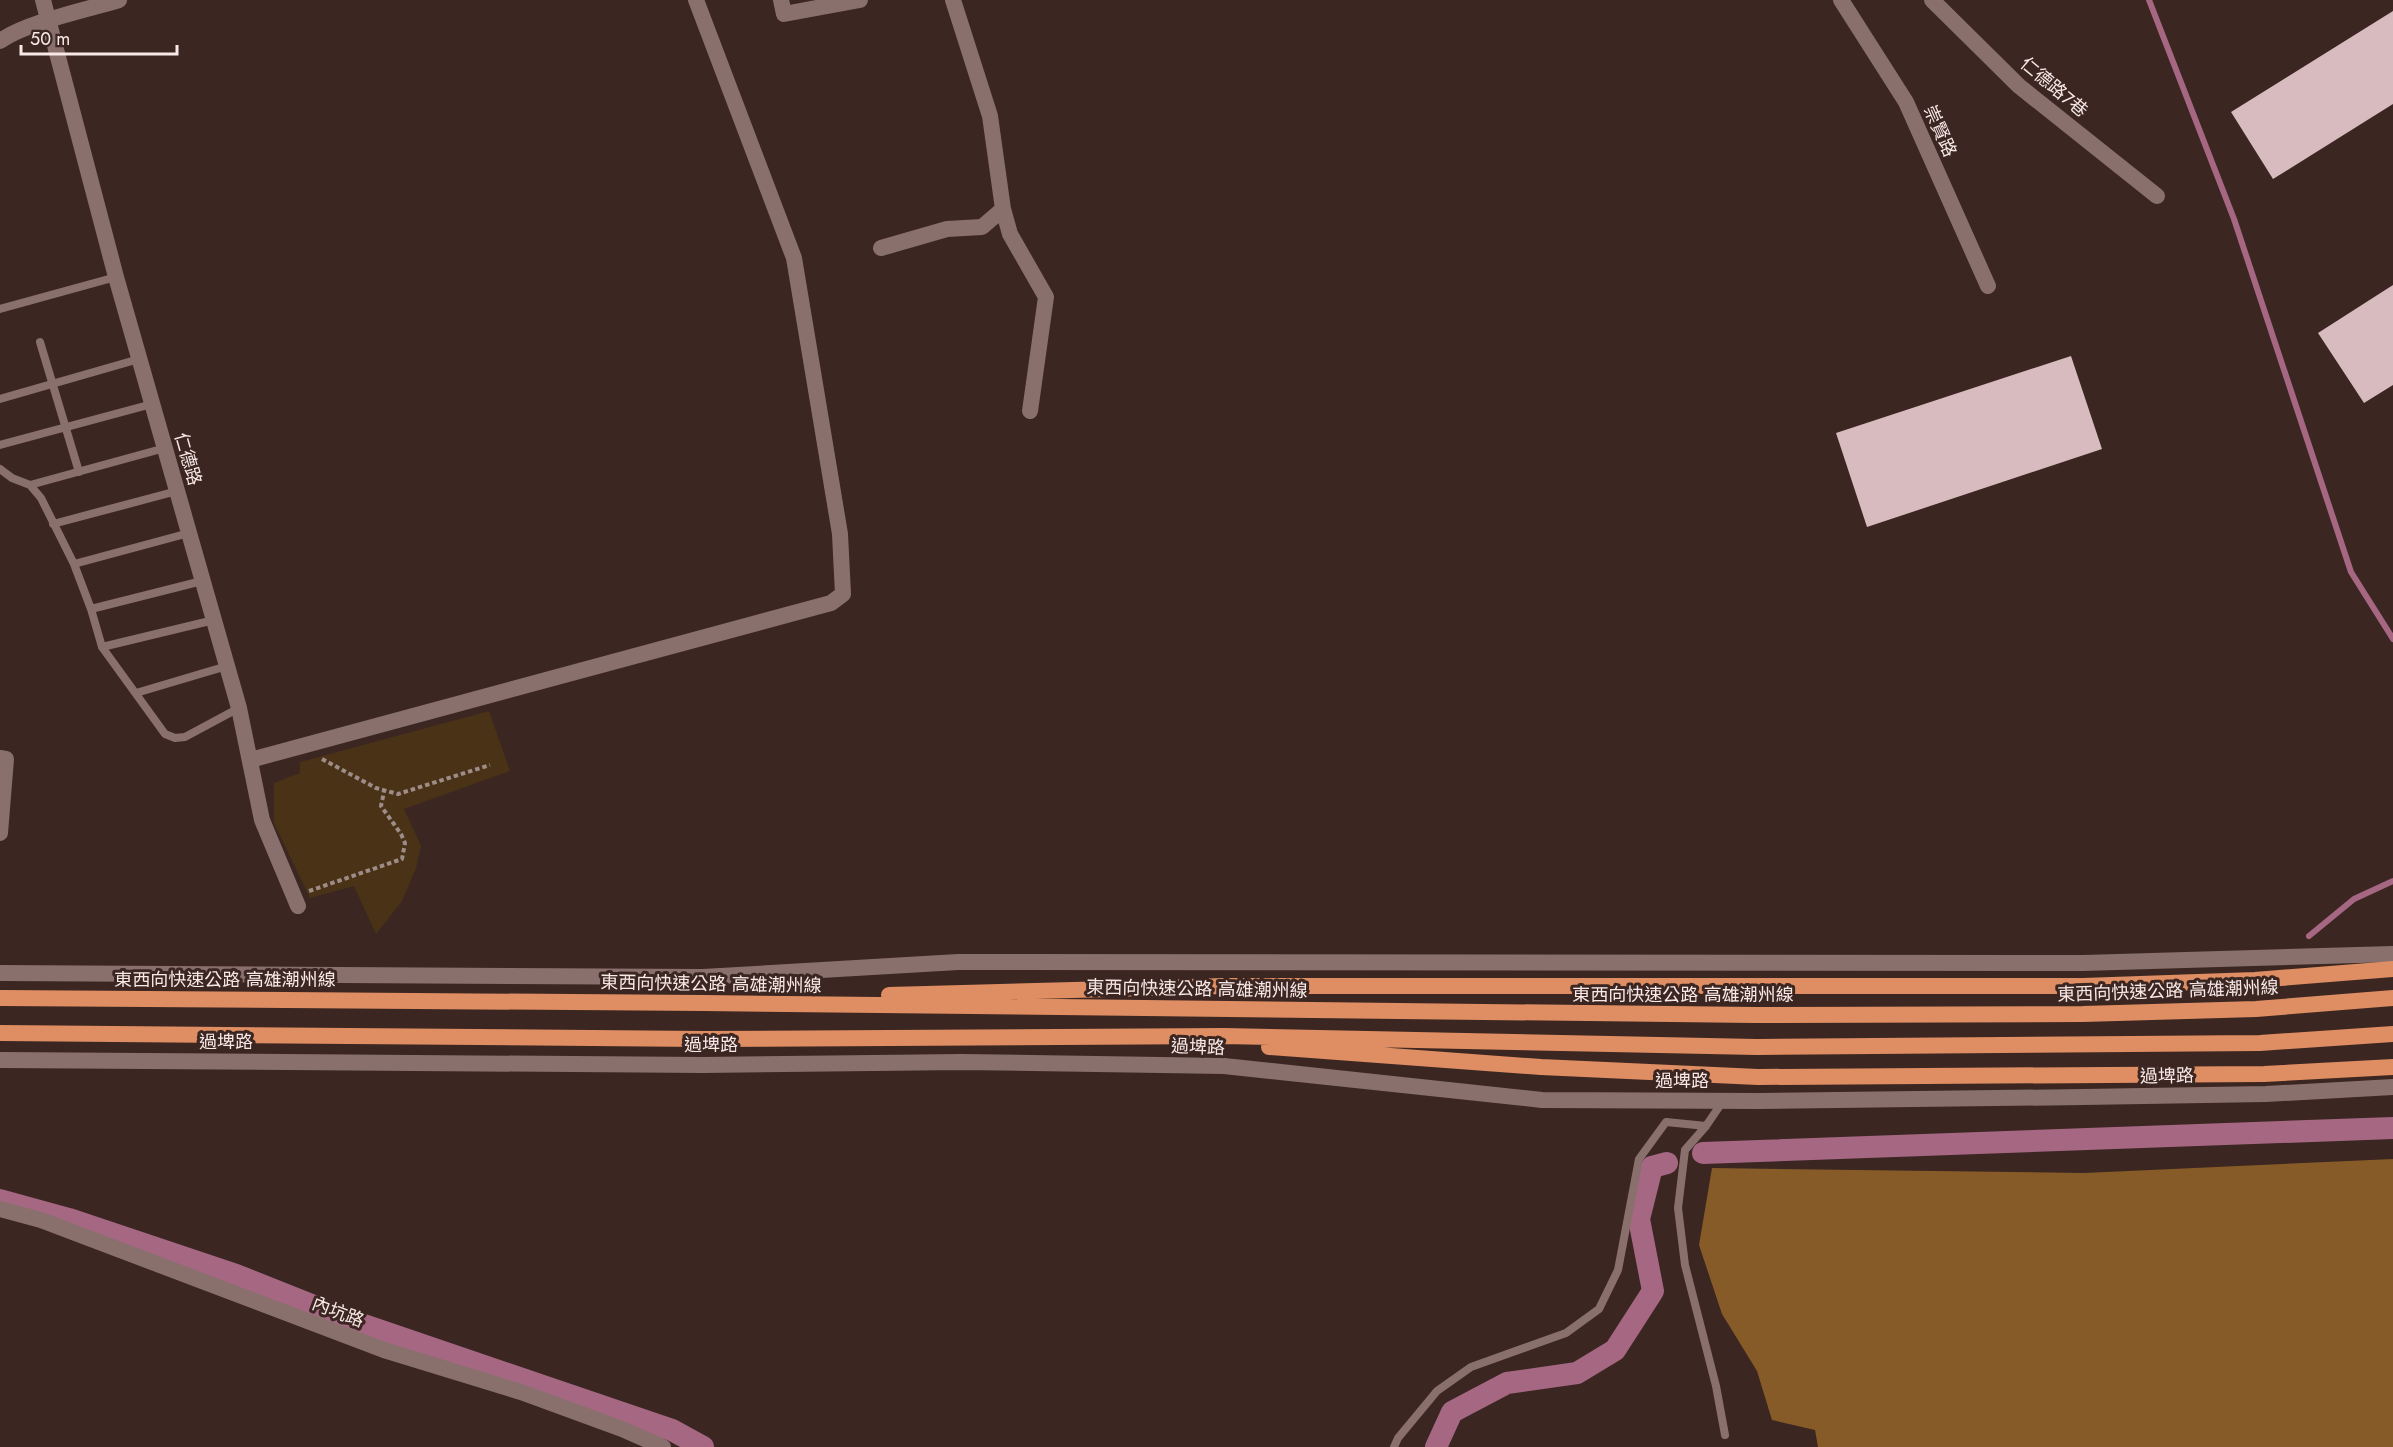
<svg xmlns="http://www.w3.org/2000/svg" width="2393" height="1447" font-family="Jost,'Noto Sans TC',sans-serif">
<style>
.green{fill:#4a3216}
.forest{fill:#865b27}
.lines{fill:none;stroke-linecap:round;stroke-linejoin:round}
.stream{stroke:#a66783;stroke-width:6}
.canal{stroke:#a66783;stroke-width:22}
.building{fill:#d7bbbe}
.path{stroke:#9e8c89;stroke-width:4;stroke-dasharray:4.5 3;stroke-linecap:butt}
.service{stroke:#89706c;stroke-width:8}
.minor{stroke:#89706c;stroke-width:16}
.tertiary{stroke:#89706c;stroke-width:16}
.secondary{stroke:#89706c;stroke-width:16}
.trunk{stroke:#de8e62;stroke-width:16}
.labels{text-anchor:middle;stroke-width:6;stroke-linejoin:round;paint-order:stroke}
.street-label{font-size:18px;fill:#f8e9e7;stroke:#3b2622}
</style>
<rect width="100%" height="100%" fill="#3b2622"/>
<path class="green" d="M 489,711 L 510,771 L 404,809 L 421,846 L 416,868 L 402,901 L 376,934 L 354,886 L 310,898 L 274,823 L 274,783 L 300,773 L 300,762 Z"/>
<path class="forest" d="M 2393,1159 L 2393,1447 L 1818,1447 L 1815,1430 L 1772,1420 L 1757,1371 L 1722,1314 L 1699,1245 L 1712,1168 L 2084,1173 Z"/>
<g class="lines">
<path class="stream" d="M 2149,0 L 2234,219 L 2351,572 L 2393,639
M 2309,936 L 2354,899 L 2393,881"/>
<path class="canal" d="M 1703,1153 L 2393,1128
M 0,1200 L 69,1219 L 236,1275 L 349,1320 L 672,1430 L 703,1447
M 1436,1447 L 1452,1412 L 1507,1383 L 1577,1373 L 1615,1350 L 1653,1291 L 1639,1219 L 1652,1167 L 1667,1163"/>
</g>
<path class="building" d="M 2393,11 L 2393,104 L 2273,179 L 2231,112 Z
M 2393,285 L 2393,385 L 2364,403 L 2318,333 Z
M 2071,356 L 2102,449 L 1867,527 L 1836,433 Z"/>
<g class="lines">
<path class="path" d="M 322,759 L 376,788 L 398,794 L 490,765
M 309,891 L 402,859 L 405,843 L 401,834 L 381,806 L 384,792"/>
<path class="service" d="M 0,309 L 116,277
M 40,342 L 79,472
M 0,399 L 139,359
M 0,445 L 152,404
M 0,469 L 12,478 L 30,485 L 41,498 L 74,564 L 91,609 L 102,647 L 165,734 L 175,738 L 185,737 L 239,708
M 30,485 L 165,448
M 53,524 L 177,491
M 74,564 L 189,533
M 91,609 L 202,581
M 102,647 L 214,620
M 136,693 L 227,666
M 1723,1101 L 1706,1126 L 1685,1150 L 1678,1208 L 1685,1265 L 1716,1386 L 1725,1435
M 1394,1447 L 1398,1438 L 1437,1391 L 1471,1367 L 1566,1333 L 1599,1309 L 1618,1270 L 1639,1159 L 1666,1122 L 1706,1126"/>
<path class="minor" d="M 43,0 L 116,277 L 239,708 L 262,820 L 298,906
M 781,0 L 784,14 L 860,0
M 953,0 L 990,116 L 1003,209 L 1010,234 L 1046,297 L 1030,411
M 1841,0 L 1906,102 L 1988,286
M 1932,0 L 2019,86 L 2157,196
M 881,248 L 947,229 L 982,227 L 1003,209
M 0,758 L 6,759 L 0,833
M 250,760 L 831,603 L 843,594 L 840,534 L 794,258 L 696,0
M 0,1209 L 41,1220 L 384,1350 L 521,1392 L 622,1429 L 663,1447"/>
<path class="tertiary" d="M 0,41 C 27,22 86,10 119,0"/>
<path class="secondary" d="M 0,973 L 703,977 L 958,962 L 2083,963 L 2393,954
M 0,1060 L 703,1065 L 961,1062 L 1224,1066 L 1542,1100 L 1759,1101 L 2083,1097 L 2266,1094 L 2393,1087"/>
<path class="trunk" d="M 889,995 L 1225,986 L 2083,986 L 2255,980 L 2393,969
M 0,998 L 703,1003 L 1755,1015 L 2083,1014 L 2256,1009 L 2393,998
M 0,1033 L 703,1039 L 1224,1036 L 1757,1047 L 2260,1043 L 2393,1034
M 1269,1047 L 1541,1067 L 1758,1077 L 2264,1074 L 2393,1067"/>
</g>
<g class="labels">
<g class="street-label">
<text transform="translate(2054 87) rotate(40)" y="6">仁德路7巷</text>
<text transform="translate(1940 131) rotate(66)" y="6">崇賢路</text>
<text transform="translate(188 459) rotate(74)" y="6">仁德路</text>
<text x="225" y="986">東西向快速公路 高雄潮州線</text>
<text transform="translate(711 984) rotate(1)" y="6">東西向快速公路 高雄潮州線</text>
<text transform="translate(1197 989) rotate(1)" y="6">東西向快速公路 高雄潮州線</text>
<text transform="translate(2168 991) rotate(-2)" y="6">東西向快速公路 高雄潮州線</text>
<text x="1683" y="1001">東西向快速公路 高雄潮州線</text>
<text x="226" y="1048">過埤路</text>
<text x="711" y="1051">過埤路</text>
<text transform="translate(1198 1047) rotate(2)" y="6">過埤路</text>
<text transform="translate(2167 1076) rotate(-1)" y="6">過埤路</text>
<text x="1682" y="1087">過埤路</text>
<text transform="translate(338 1312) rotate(21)" y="6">內坑路</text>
</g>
</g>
<path d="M21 45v9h156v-9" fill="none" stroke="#f8e9e7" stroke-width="3"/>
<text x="30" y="45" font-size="18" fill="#f8e9e7" stroke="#3b2622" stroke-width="4.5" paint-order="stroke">50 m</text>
</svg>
